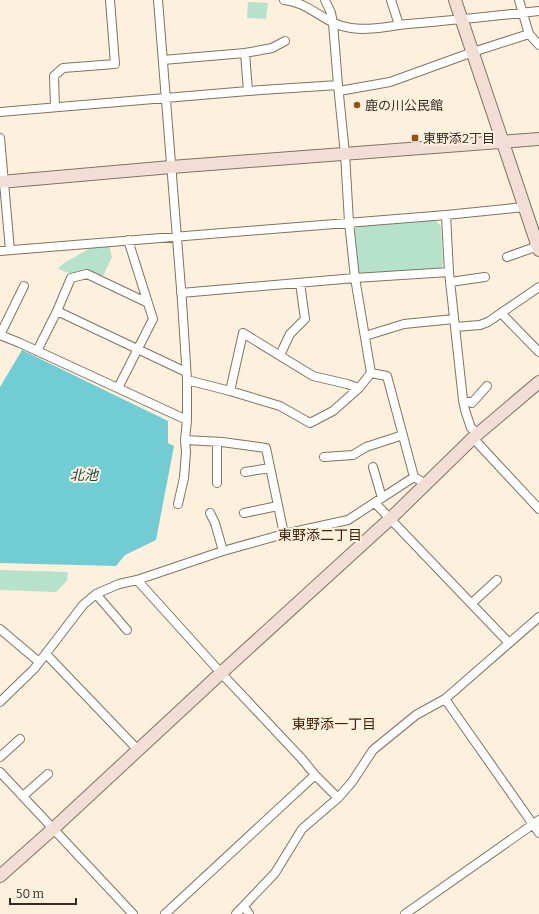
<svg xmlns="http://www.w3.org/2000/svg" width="539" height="914" font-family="Bitter,'Noto Sans JP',serif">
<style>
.green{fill:#b6e1cb}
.water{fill:#71ccd4}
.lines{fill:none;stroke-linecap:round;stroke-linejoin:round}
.street-casing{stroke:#7f7463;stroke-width:10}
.secondary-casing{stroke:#7f7463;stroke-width:14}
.street{stroke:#fff;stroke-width:8}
.secondary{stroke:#f2ded4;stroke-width:12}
.poi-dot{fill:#92521b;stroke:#fdf0dd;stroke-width:1.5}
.labels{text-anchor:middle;stroke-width:4;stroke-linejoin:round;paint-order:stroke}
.poi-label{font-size:13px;fill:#322d26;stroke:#fdf0dd;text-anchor:start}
.water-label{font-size:14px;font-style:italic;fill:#1e494c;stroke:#fdf0dd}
.neighbourhood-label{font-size:14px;fill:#402107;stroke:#fdf0dd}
</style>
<rect width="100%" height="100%" fill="#fdf0dd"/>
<path class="green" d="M 248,2 L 268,3 L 266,19 L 247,18 Z
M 434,219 L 441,226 L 443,264 L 441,269 L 361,275 L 357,272 L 354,230 L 358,224 Z
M 109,245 L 112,257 L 102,278 L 84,270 L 72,274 L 58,269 L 64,263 L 92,247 Z
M 0,570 L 68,572 L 67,581 L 56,592 L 0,590 Z"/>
<path class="water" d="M 22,350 L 168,421 L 168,443 L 174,446 L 156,540 L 125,555 L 116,566 L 0,563 L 0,387 Z"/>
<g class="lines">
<g class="street-casing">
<path id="street" d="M 158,0 L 182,301 L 187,380 L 187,420 L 185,440 L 222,442 L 266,448 L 284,534
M 284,0 C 310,2 325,25 351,28 C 370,31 389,26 408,24 C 452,20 495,16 539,11
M 391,0 L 399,25
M 519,0 L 529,34 L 539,45
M 245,53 L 272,48 L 285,41
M 163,60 L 245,53 L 248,91
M 339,91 L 390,82 L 473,52 L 529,34
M 55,107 L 54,76 L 63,68 L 115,64 L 110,0
M 0,112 L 248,91 L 338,85
M 0,138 L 10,250
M 446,215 L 449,272 L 463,400 L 465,410 L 471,428 L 479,434
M 0,251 L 446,215 L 524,207
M 507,257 L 538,246
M 450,282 L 485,277
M 181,293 L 355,278 L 449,272
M 57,311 L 186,372
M 501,313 L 539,352
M 455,327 L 480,325 L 488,322 L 539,287
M 0,335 L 20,343 L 187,420
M 0,335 L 24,286
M 365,336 L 404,324 L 454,319
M 37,351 L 57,311 L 71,278 L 87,274 L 148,303
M 280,355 L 290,334 L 305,319 L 300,283
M 371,373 L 387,376 L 414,477
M 187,380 L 230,391 L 280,406 L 310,423 L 333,411 L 359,388 L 371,373 L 355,278 L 349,222 L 345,154 L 338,85 L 333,23 L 331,13 L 325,0
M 118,388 L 153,319 L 128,240
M 230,391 L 243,333 L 313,376 L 347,384 L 359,388
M 463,400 L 472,403 L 487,386
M 473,438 L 539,509
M 324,457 L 353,455 L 366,447 L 403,435
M 373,467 L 382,498
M 245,472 L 270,468
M 217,483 L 217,442
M 375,503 L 509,643
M 178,504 L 184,478 L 186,452 L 185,440
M 210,513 L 215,523 L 223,551
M 244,513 L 278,506
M 137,580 L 221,673 L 302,759 L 315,775 L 338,798 L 352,782 L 373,750 L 416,715 L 445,699 L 539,617
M 96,594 L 127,630
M 472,603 L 497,580
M 0,629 L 39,662
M 46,654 L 138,750
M 445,699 L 539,833
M 0,702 L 34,669 L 83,605 L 96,594 L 119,584 L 137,580 L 223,551 L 284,534 L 348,520 L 414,477 L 426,484
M 0,757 L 20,739
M 0,772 L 133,914
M 23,796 L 48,774
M 244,906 L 249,914
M 165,914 L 315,775
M 236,914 L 275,873 L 302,829 L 338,798
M 405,914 L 539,820"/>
</g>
<g class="secondary-casing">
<path id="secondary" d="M 455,0 L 539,250
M 0,182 L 171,167 L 539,139
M 0,876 L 54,828 L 221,673 L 391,518 L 473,438 L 539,382"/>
</g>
<use href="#street" class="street"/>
<use href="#secondary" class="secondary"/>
</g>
<g class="poi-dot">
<circle cx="357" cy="105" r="4"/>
<rect x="411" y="134" width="8" height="8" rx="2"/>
</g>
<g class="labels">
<g class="poi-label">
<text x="365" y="110">鹿の川公民館</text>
<text x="423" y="143">東野添2丁目</text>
</g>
<g class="water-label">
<text x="84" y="480">北池</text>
</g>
<g class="neighbourhood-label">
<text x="320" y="540">東野添二丁目</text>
<text x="334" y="729">東野添一丁目</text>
</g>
</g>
<path d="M10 898v6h66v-6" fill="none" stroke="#322d26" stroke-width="2"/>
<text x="16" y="898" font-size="12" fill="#322d26" stroke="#fdf0dd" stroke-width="3" paint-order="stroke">50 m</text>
</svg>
